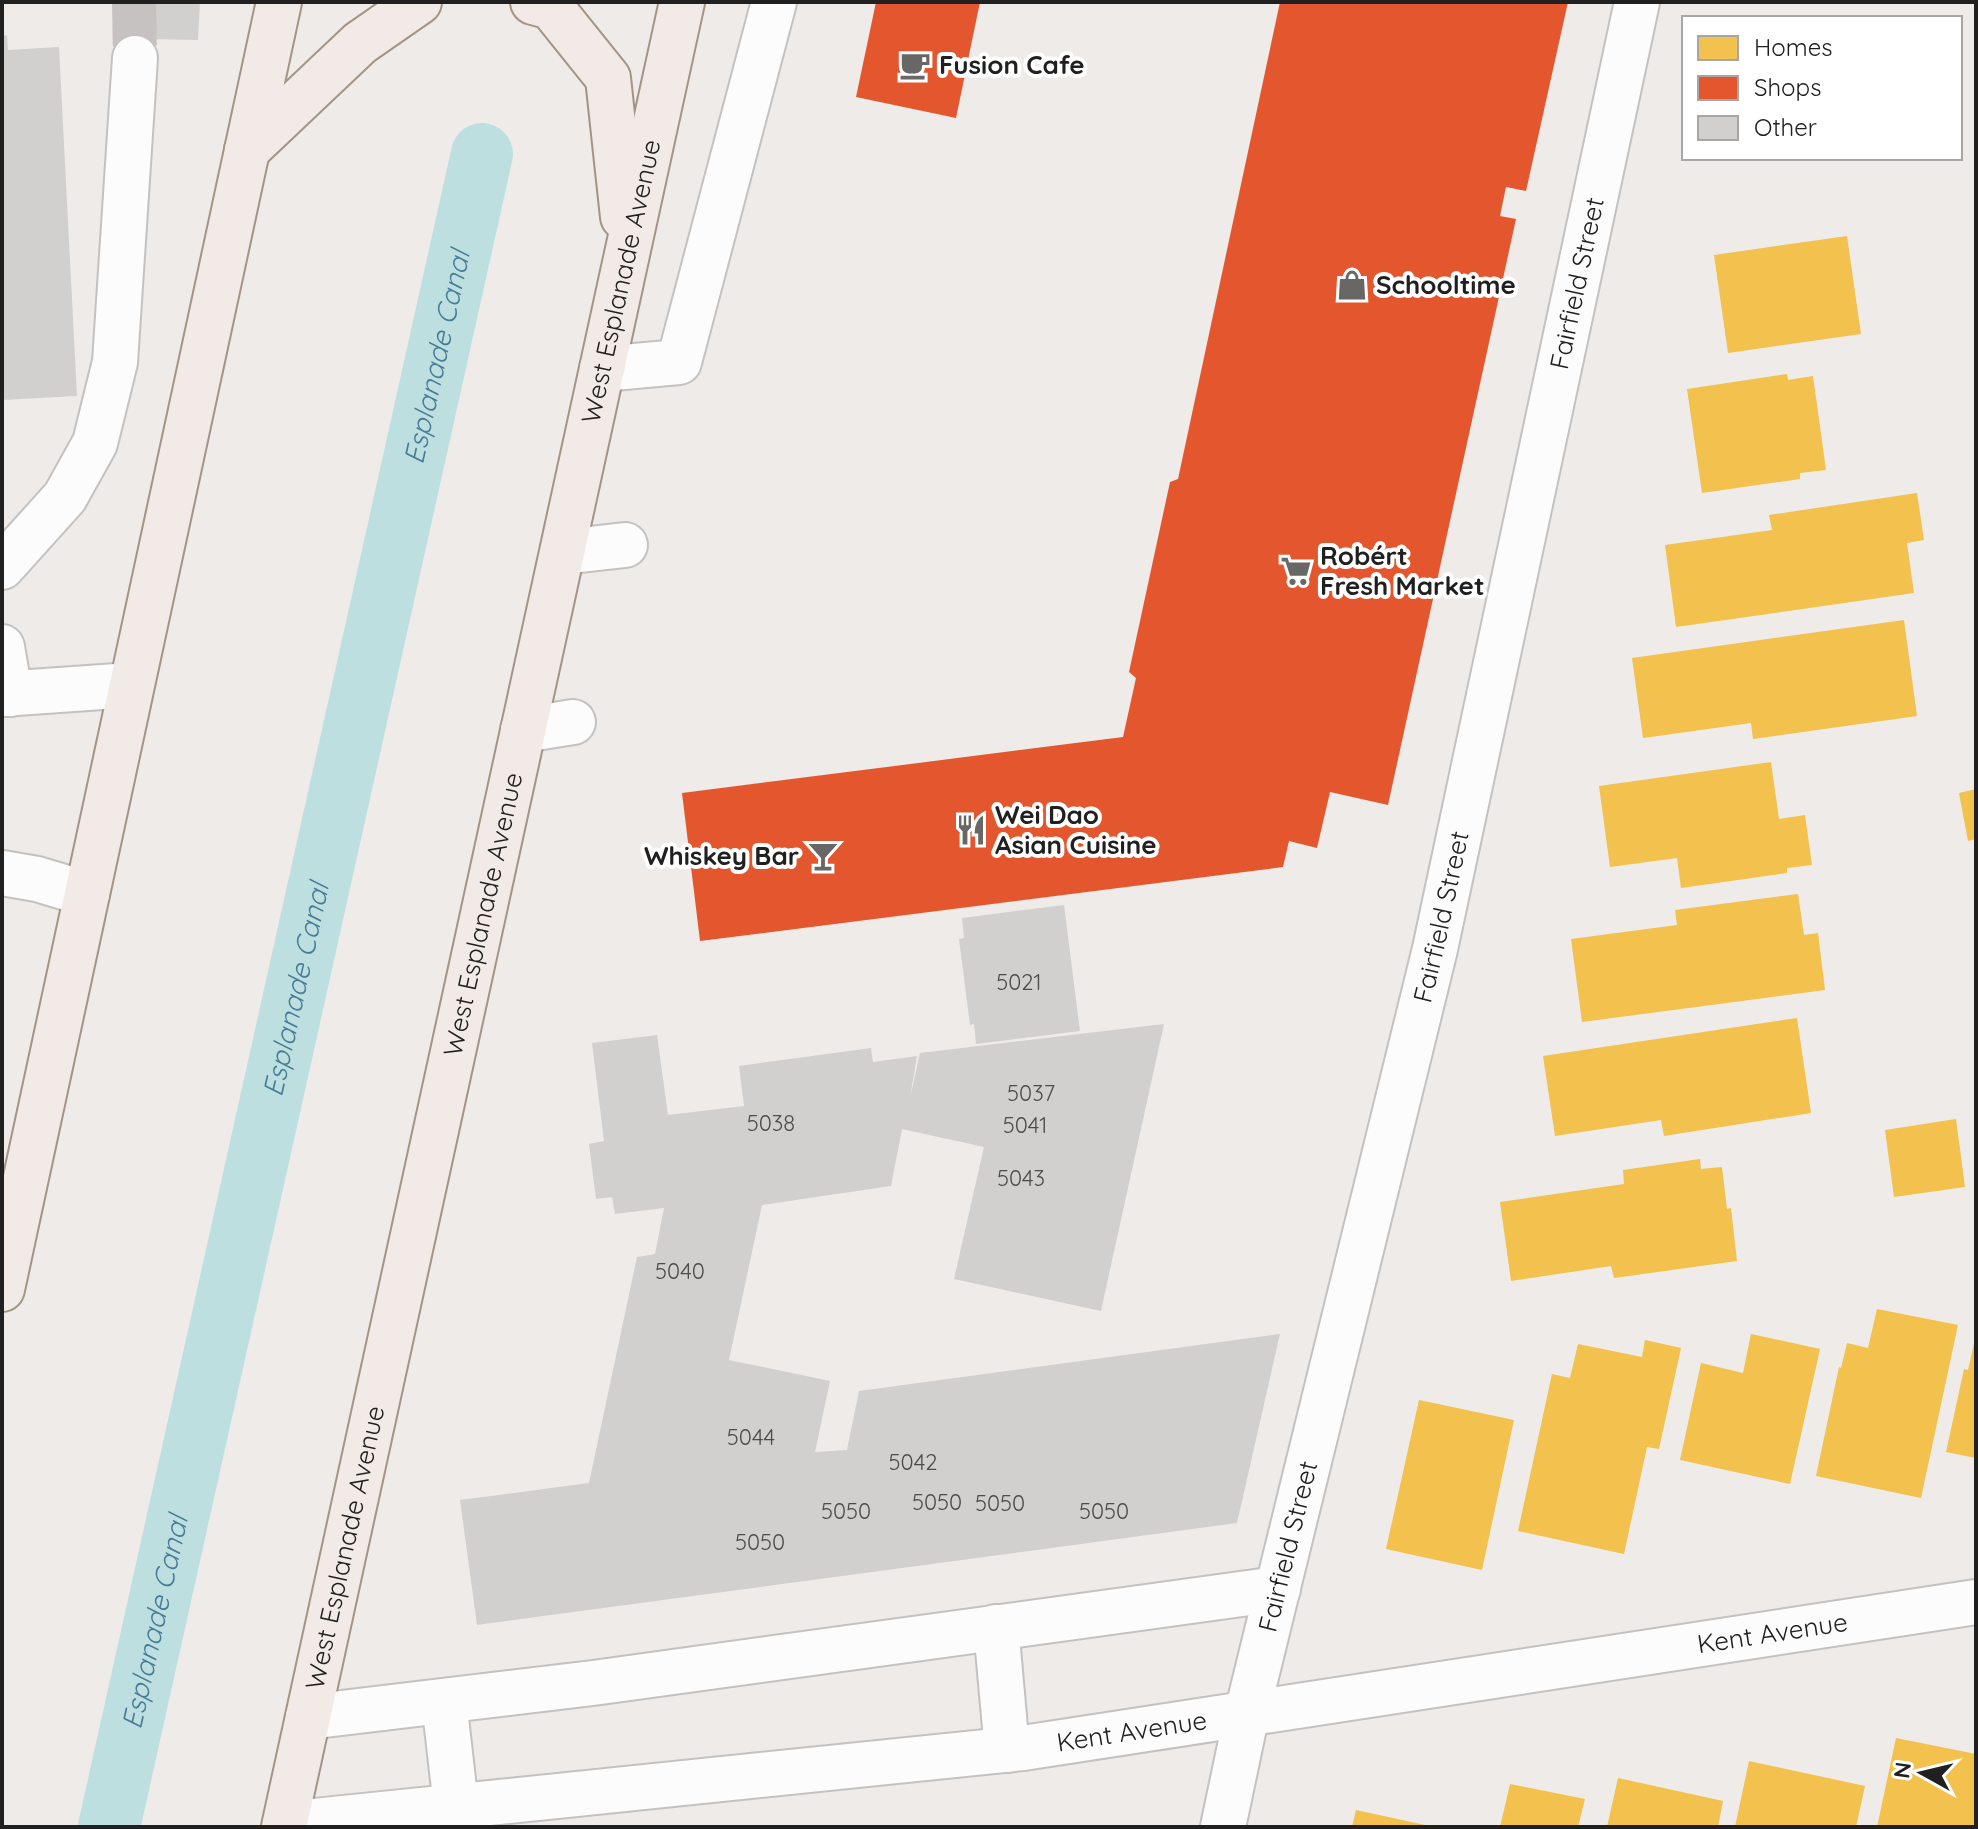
<svg xmlns="http://www.w3.org/2000/svg" width="1978" height="1829" font-family="Quicksand,sans-serif">
<style>
.homes{fill:#f2c14e}
.shops{fill:#e4572e}
.lines{fill:none;stroke-linecap:round;stroke-linejoin:round}
.canal{stroke:#bedfe0;stroke-width:62}
.building{fill:#d2d0ce}
.minor-tunnel{stroke:#c5c2c1;stroke-width:44;stroke-dasharray:44 22;stroke-linecap:butt}
.minor-casing{stroke:#c4c2c1;stroke-width:48}
.major-casing{stroke:#a49486;stroke-width:48}
.minor{stroke:#fcfcfc;stroke-width:44}
.major{stroke:#f1eae6;stroke-width:44}
.labels{text-anchor:middle;stroke-width:8;stroke-linejoin:round;paint-order:stroke}
.number-label{font-size:22px;fill:#4c4c4c}
.poi-label{font-size:26px;font-weight:bold;fill:#202020;stroke:#fff;text-anchor:start}
.street-label{font-size:26px;fill:#202020;stroke:#fff}
.water-label{font-size:28px;font-style:italic;fill:#467c96;stroke:#fff}
</style>
<rect width="100%" height="100%" fill="#eeebe9"/>
<path class="homes" d="M 1847,236 L 1861,334 L 1728,353 L 1714,255 Z
M 1787,374 L 1788,380 L 1813,376 L 1826,470 L 1800,473 L 1800,479 L 1702,493 L 1687,389 Z
M 1917,493 L 1924,540 L 1907,543 L 1914,593 L 1676,627 L 1665,545 L 1772,530 L 1769,515 Z
M 1904,620 L 1917,716 L 1753,739 L 1751,723 L 1643,738 L 1632,658 Z
M 1771,762 L 1779,819 L 1805,815 L 1812,865 L 1787,868 L 1787,873 L 1681,888 L 1677,858 L 1610,867 L 1599,786 Z
M 1976,789 L 1976,839 L 1968,841 L 1959,793 Z
M 1798,894 L 1804,935 L 1818,933 L 1825,990 L 1582,1022 L 1571,939 L 1677,925 L 1675,910 Z
M 1797,1018 L 1811,1113 L 1664,1136 L 1661,1120 L 1555,1136 L 1543,1056 Z
M 1956,1119 L 1965,1187 L 1894,1197 L 1885,1130 Z
M 1700,1159 L 1701,1169 L 1722,1167 L 1727,1209 L 1731,1208 L 1737,1261 L 1614,1278 L 1611,1266 L 1511,1281 L 1500,1202 L 1624,1184 L 1623,1170 Z
M 1877,1309 L 1958,1325 L 1921,1498 L 1816,1476 L 1839,1367 L 1841,1368 L 1847,1343 L 1868,1348 Z
M 1751,1334 L 1820,1349 L 1790,1484 L 1680,1460 L 1701,1363 L 1743,1373 Z
M 1975,1339 L 1976,1339 L 1976,1458 L 1946,1452 L 1964,1369 L 1968,1370 Z
M 1645,1340 L 1681,1348 L 1659,1449 L 1647,1447 L 1624,1554 L 1518,1531 L 1552,1374 L 1570,1378 L 1578,1344 L 1642,1357 Z
M 1419,1400 L 1514,1420 L 1482,1570 L 1386,1549 Z
M 1896,1738 L 1976,1754 L 1976,1827 L 1877,1827 Z
M 1749,1761 L 1865,1786 L 1856,1827 L 1735,1827 Z
M 1618,1778 L 1723,1801 L 1718,1827 L 1607,1827 Z
M 1510,1784 L 1585,1799 L 1578,1827 L 1500,1827 Z
M 1356,1810 L 1430,1826 L 1430,1827 L 1352,1827 Z"/>
<path class="shops" d="M 876,2 L 980,2 L 956,118 L 856,97 Z
M 1280,2 L 1568,2 L 1526,191 L 1506,187 L 1500,216 L 1516,219 L 1388,805 L 1330,792 L 1317,848 L 1289,841 L 1283,867 L 700,941 L 682,793 L 1123,737 L 1136,678 L 1129,672 L 1170,482 L 1178,479 Z"/>
<g class="lines">
<path class="canal" id="s1" d="M 109,1827 L 482,154"/>
</g>
<path class="building" d="M 149,2 L 200,2 L 198,40 L 147,39 Z
M 7,35 L 8,50 L 59,47 L 77,396 L 2,400 L 2,36 Z
M 1064,905 L 1080,1031 L 976,1044 L 974,1024 L 970,1025 L 959,939 L 964,938 L 962,918 Z
M 1164,1024 L 1101,1311 L 954,1279 L 984,1147 L 902,1129 L 891,1186 L 762,1205 L 729,1360 L 830,1381 L 815,1452 L 847,1450 L 859,1391 L 1280,1334 L 1237,1523 L 477,1625 L 460,1500 L 589,1483 L 637,1257 L 655,1254 L 664,1208 L 615,1214 L 612,1197 L 596,1199 L 589,1144 L 604,1141 L 592,1043 L 657,1035 L 668,1115 L 744,1106 L 739,1066 L 871,1048 L 873,1062 L 917,1056 L 910,1098 L 920,1053 Z"/>
<g class="lines">
<path class="minor-tunnel" d="M 134,2 L 135,58"/>
<g class="minor-casing">
<g id="minor">
<path d="M 602,369 L 679,362 L 774,2"/>
<path d="M 563,552 L 625,545"/>
<path d="M 2,567 L 65,497 L 95,443 L 115,362 L 135,58"/>
<path d="M 2,647 L 10,694"/>
<path d="M 2,694 L 131,685"/>
<path d="M 523,730 L 573,722"/>
<path d="M 2,873 L 37,879 L 87,894"/>
<path d="M 996,1627 L 1007,1750"/>
<path d="M 444,1701 L 456,1806"/>
<path d="M 308,1717 L 593,1683 L 1278,1589"/>
<path id="s2" d="M 285,1824 L 1023,1748 L 1976,1602"/>
<path id="s3" d="M 1223,1827 L 1247,1713 L 1435,949 L 1637,2"/>
</g>
</g>
<g class="major-casing">
<g id="major">
<path d="M 533,2 L 551,7 L 608,78 L 623,217"/>
<path d="M 247,150 L 360,43 L 419,2"/>
<path d="M 2,1289 L 279,2"/>
<path id="s4" d="M 284,1827 L 682,2"/>
</g>
</g>
<use href="#minor" class="minor"/>
<use href="#major" class="major"/>
</g>
<defs>
<g id="cafe-bare" transform="scale(2.4)"><path d="M-5.5-4.5H6V0H3Q3 3.5 0 3.5H-2.5Q-5.5 3.5-5.5 0ZM3-3.2v2h1.7v-2ZM-6 4.5H4V6H-6Z" fill="#686766" stroke="#fff" stroke-width="2.5" paint-order="stroke"/></g>
<g id="shop-bare" transform="scale(2.4)"><path d="M-5-2.5h2.3a2.7 3.5 0 0 1 5.4 0H5L5.5 6h-11ZM-1.5-2.5h3a1.5 2.3 0 0 0-3 0Z" fill="#686766" stroke="#fff" stroke-width="2.5" paint-order="stroke"/></g>
<g id="supermarket-bare" transform="scale(2.4)"><path d="M-6-5.5h2.5l.6 2H6L4.5 2H-2.5L-4.4-4H-6ZM-1.5 3.2a1.3 1.3 0 1 0 .1 0ZM3 3.2a1.3 1.3 0 1 0 .1 0Z" fill="#686766" stroke="#fff" stroke-width="2.5" paint-order="stroke"/></g>
<g id="restaurant-bare" transform="scale(2.4)"><path d="M-5-6h1v4h1v-4h1v4h1v-4h1v5L-1.5 .5V6h-2V.5L-5-1ZM5-6V6H3V1.5H1.5Q1.5-4 5-6Z" fill="#686766" stroke="#fff" stroke-width="2.5" paint-order="stroke"/></g>
<g id="bar-bare" transform="scale(2.4)"><path d="M-6-5H6L.8 .8V4.5H3.5V6h-7V4.5H-.8V.8Z" fill="#686766" stroke="#fff" stroke-width="2.5" paint-order="stroke"/></g>
</defs>
<g fill-rule="evenodd">
<use href="#cafe-bare" x="915" y="65"/>
<use href="#shop-bare" x="1352" y="285"/>
<use href="#supermarket-bare" x="1296" y="571"/>
<use href="#restaurant-bare" x="971" y="830"/>
<use href="#bar-bare" x="823" y="856"/>
</g>
<g class="labels">
<g class="number-label">
<text x="1019" y="990">5021</text>
<text x="1031" y="1101">5037</text>
<text x="771" y="1131">5038</text>
<text x="1025" y="1133">5041</text>
<text x="1021" y="1186">5043</text>
<text x="680" y="1279">5040</text>
<text x="751" y="1445">5044</text>
<text x="913" y="1470">5042</text>
<text x="937" y="1510">5050</text>
<text x="1000" y="1511">5050</text>
<text x="846" y="1519">5050</text>
<text x="1104" y="1519">5050</text>
<text x="760" y="1550">5050</text>
</g>
<g class="poi-label">
<text x="939" y="74">Fusion Cafe</text>
<text x="1376" y="294">Schooltime</text>
<text x="1320" y="565">Robért<tspan x="1320" dy="30">Fresh Market</tspan></text>
<text x="995" y="824">Wei Dao<tspan x="995" dy="30">Asian Cuisine</tspan></text>
<text x="799" y="865" text-anchor="end">Whiskey Bar</text>
</g>
<g class="street-label">
<text dy="9" stroke="none"><textPath href="#s4" startOffset="1582">West Esplanade Avenue</textPath></text>
<text dy="9" stroke="none"><textPath href="#s3" startOffset="1584">Fairfield Street</textPath></text>
<text dy="9" stroke="none"><textPath href="#s4" startOffset="934">West Esplanade Avenue</textPath></text>
<text dy="9" stroke="none"><textPath href="#s3" startOffset="936">Fairfield Street</textPath></text>
<text dy="9" stroke="none"><textPath href="#s3" startOffset="288">Fairfield Street</textPath></text>
<text dy="9" stroke="none"><textPath href="#s4" startOffset="286">West Esplanade Avenue</textPath></text>
<text dy="9" stroke="none"><textPath href="#s2" startOffset="1500">Kent Avenue</textPath></text>
<text dy="9" stroke="none"><textPath href="#s2" startOffset="852">Kent Avenue</textPath></text>
</g>
<g class="water-label">
<text dy="10" stroke="none"><textPath href="#s1" startOffset="1506">Esplanade Canal</textPath></text>
<text dy="10" stroke="none"><textPath href="#s1" startOffset="858">Esplanade Canal</textPath></text>
<text dy="10" stroke="none"><textPath href="#s1" startOffset="210">Esplanade Canal</textPath></text>
</g>
</g>
<rect width="1978" height="1829" fill="none" stroke="#202020" stroke-width="8"/>
<rect x="1682" y="16" width="280" height="144" fill="#ffffff" stroke="#a6a6a6" stroke-width="2"/>
<rect x="1698" y="36" width="40" height="24" fill="#f2c14e" stroke="#a6a6a6" stroke-width="2"/>
<text x="1754" y="56" font-size="24" fill="#202020">Homes</text>
<rect x="1698" y="76" width="40" height="24" fill="#e4572e" stroke="#a6a6a6" stroke-width="2"/>
<text x="1754" y="96" font-size="24" fill="#202020">Shops</text>
<rect x="1698" y="116" width="40" height="24" fill="#d2d0ce" stroke="#a6a6a6" stroke-width="2"/>
<text x="1754" y="136" font-size="24" fill="#202020">Other</text>
<g transform="translate(1922 1773) rotate(278)" stroke="#ffffff" stroke-width="6" paint-order="stroke">
<path d="M0-6L14 30L0 20L-14 30Z" fill="#202020"/>
<text y="-12" font-size="22" font-weight="bold" text-anchor="middle" fill="#202020">N</text>
</g>
</svg>
